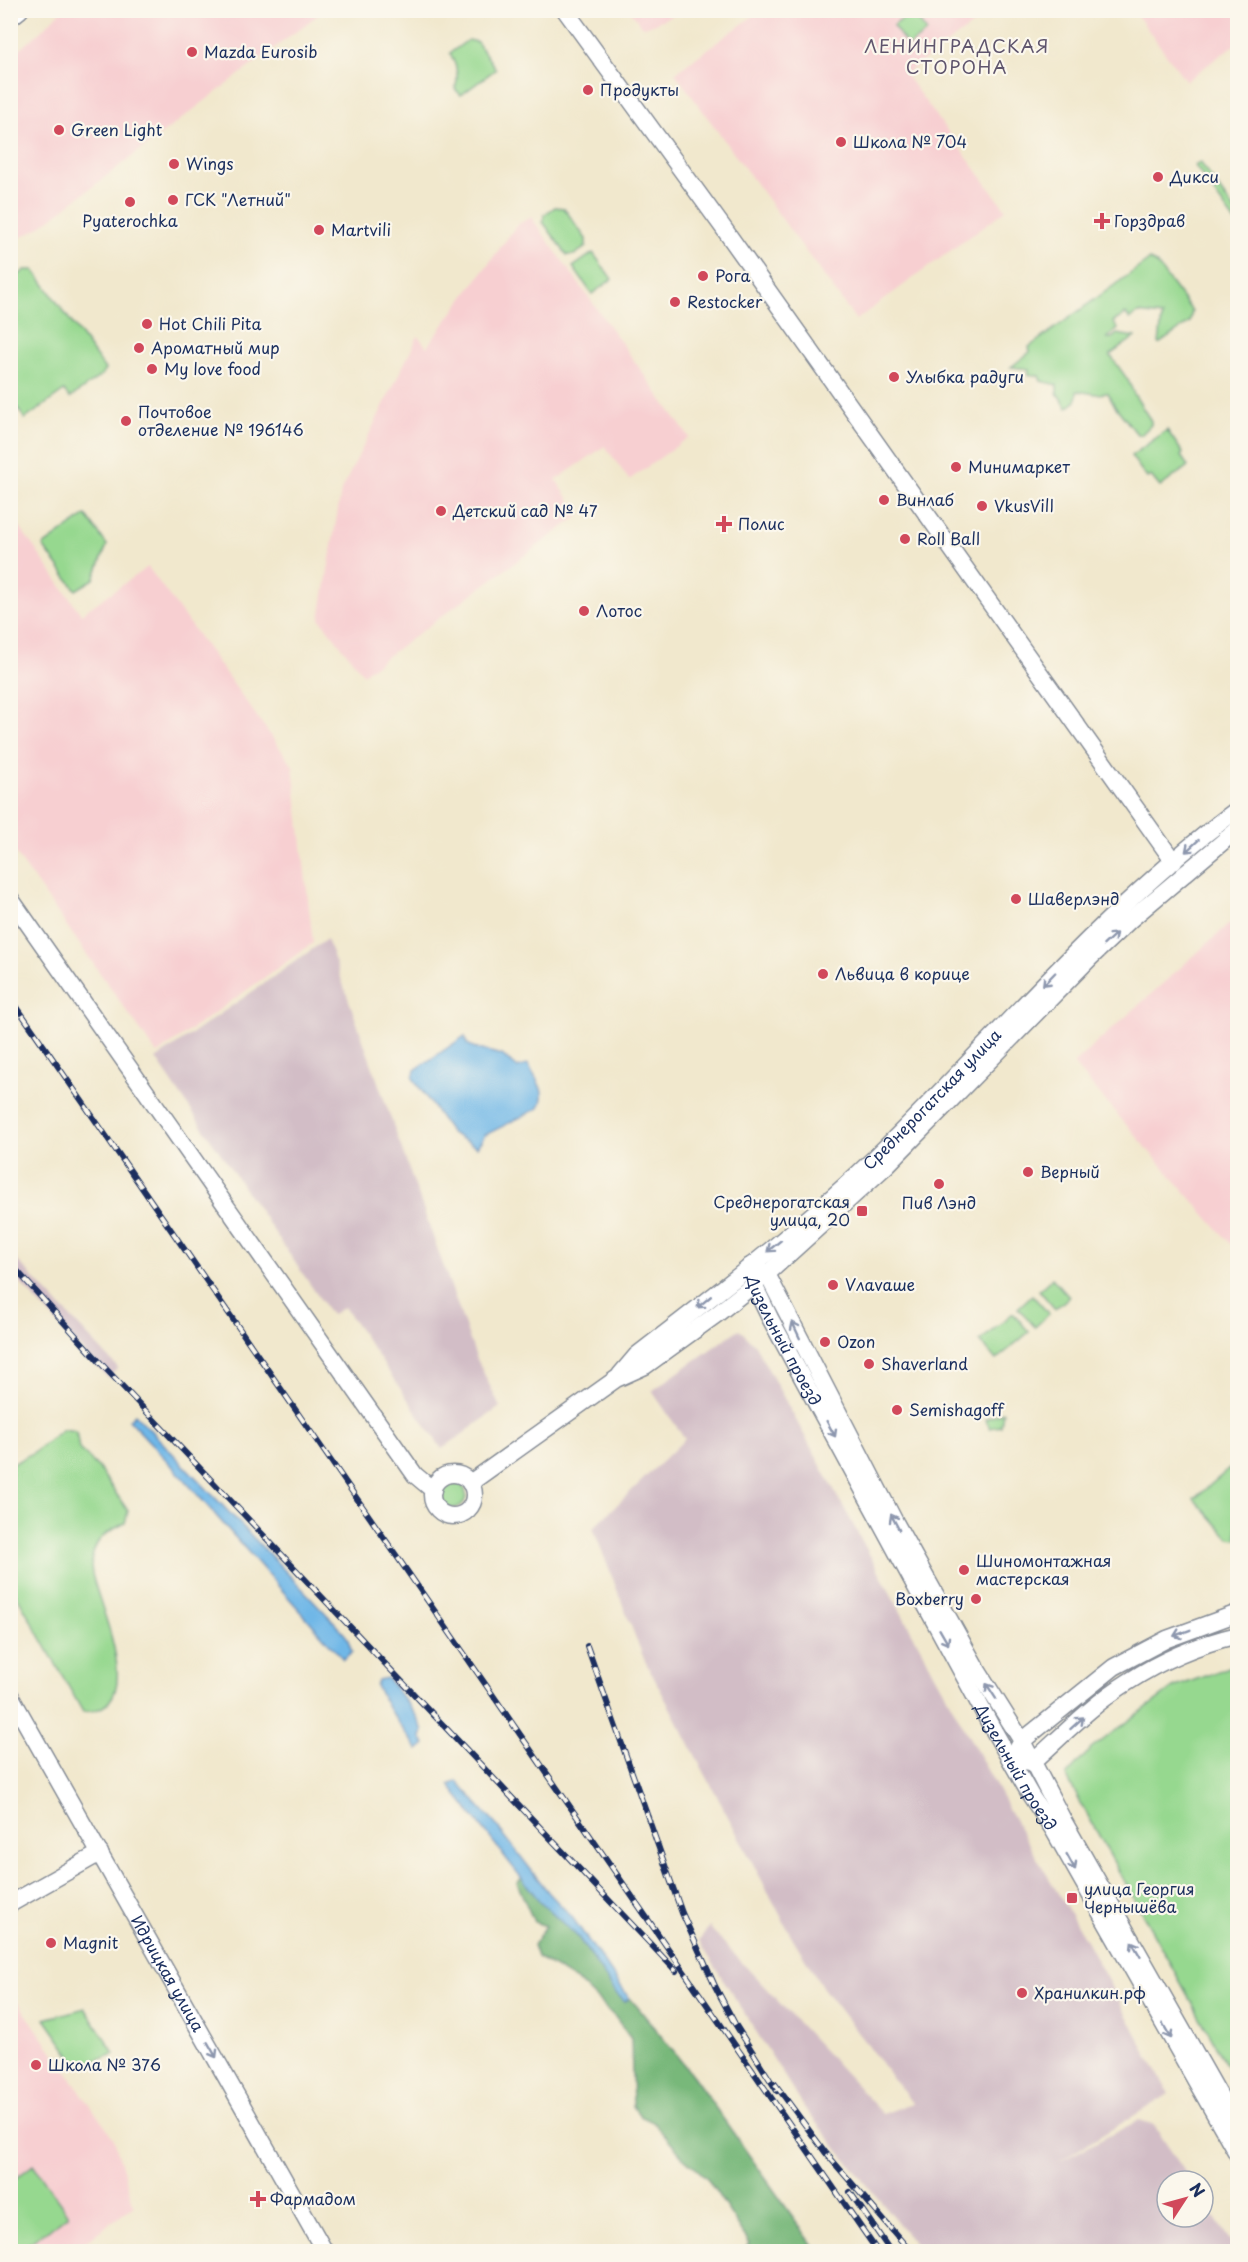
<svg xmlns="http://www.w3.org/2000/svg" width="1248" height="2262" font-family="'Playpen Sans',sans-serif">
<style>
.built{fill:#f7cfd1}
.industrial{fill:#d2bdc6}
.green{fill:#96d88f;stroke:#588476;stroke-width:1.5}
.forest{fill:#78b87a;stroke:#4a746c;stroke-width:1.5}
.water{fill:#70b7e7;stroke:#4673a2;stroke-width:1.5}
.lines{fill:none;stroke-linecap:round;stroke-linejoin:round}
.minor-casing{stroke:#868c96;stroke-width:19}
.minor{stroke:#fff;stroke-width:16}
.rail-casing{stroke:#1b2f5e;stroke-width:6}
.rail{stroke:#fbf7ec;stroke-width:4;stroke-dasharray:11;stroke-linecap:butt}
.oneway{stroke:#8d97ae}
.poi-dot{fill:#d1495b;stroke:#fbf7ec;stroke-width:2}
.labels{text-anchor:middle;stroke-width:4.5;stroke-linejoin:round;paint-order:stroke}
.poi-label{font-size:16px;fill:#1b2f5e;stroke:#fbf7ec;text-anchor:start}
.street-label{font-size:16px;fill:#1b2f5e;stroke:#fbf7ec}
.neighbourhood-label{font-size:18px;letter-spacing:1.5px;fill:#5f556d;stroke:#fbf7ec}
</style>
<rect width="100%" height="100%" fill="#fbf7ec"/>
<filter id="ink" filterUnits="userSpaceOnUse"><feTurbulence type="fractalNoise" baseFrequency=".0167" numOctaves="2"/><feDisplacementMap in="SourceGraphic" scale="12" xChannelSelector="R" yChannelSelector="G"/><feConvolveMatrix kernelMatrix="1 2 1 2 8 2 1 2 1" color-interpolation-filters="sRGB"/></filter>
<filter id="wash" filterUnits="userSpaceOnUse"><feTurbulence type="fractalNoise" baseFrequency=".008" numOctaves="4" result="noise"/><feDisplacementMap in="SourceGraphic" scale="24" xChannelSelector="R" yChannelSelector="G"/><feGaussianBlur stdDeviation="1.35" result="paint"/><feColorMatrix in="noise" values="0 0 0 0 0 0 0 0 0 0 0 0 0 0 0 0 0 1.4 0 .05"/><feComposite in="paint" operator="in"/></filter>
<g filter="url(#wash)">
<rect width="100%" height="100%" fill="#f1e8cd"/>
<path class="built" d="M 61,11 L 61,10 L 323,11 L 37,229 L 11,242 L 11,56 L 40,32 Z
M 630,11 L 683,11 L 645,27 L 642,26 Z
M 760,11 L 992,11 L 905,74 L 1006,210 L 856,320 L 675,73 Z
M 1134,11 L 1237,11 L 1237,43 L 1186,81 Z
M 531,217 L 689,437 L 629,480 L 605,446 L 556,480 L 580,515 L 363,674 L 320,619 L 341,491 L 418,336 L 427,347 L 517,225 Z
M 10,513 L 81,614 L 148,567 L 293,766 L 313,943 L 157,1054 L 11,847 Z
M 1237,917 L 1237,1251 L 1073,1064 Z
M 10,1991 L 114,2139 L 134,2206 L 72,2251 L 11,2251 Z"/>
<path class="industrial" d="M 327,939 L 476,1357 L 500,1407 L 442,1449 L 344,1307 L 331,1315 L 156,1059 Z
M 11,1254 L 118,1368 L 108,1378 L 11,1273 Z
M 739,1329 L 755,1345 L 1015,1821 L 1087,1942 L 1169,2094 L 1057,2163 L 1139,2120 L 1153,2124 L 1191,2181 L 1167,2181 L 1167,2217 L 1203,2217 L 1203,2200 L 1237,2251 L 921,2251 L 805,2109 L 699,1941 L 709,1927 L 883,2114 L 912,2103 L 823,1988 L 792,1937 L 644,1659 L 593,1528 L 685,1439 L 652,1391 Z"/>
<path class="green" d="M 912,12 L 927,32 L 908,46 L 893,26 Z
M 468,40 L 477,42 L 496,69 L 461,95 L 455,89 C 460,76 456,64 450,53 Z
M 1200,162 L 1237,214 L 1237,225 L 1195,166 Z
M 555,207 L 564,208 L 586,239 L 586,247 L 574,255 L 567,255 L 543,222 L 544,215 Z
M 593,253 L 612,279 L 592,294 L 573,267 Z
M 1149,260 L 1156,263 L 1192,311 L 1190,322 L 1159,344 L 1162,316 L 1138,313 L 1130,319 L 1126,314 L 1113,322 L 1118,329 L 1107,338 L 1112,338 L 1117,334 L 1135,337 L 1110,355 L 1128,380 L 1134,394 L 1151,421 L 1151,425 L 1141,435 L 1137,434 L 1115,406 L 1108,393 L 1096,394 L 1077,391 L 1076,401 L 1067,408 L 1057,393 L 1057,385 L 1041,381 L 1039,376 L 1028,375 L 1029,369 L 1011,367 L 1030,352 L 1029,347 Z
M 25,270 L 34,270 L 105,369 L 103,374 L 70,398 L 64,391 L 25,419 L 13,402 L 10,403 L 11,281 Z
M 1167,430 L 1183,453 L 1181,456 L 1188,466 L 1160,487 L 1151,476 L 1147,478 L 1131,456 Z
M 86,515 L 107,545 L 94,579 L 76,590 L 43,546 Z
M 1052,1278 L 1069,1297 L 1055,1309 L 1039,1290 Z
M 1032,1295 L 1049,1314 L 1035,1327 L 1018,1308 Z
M 1013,1313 L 1029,1332 L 996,1360 L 980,1341 Z
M 1003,1412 L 1001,1426 L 990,1428 L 985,1419 Z
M 63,1429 L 76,1431 L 79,1449 L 98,1467 L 128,1511 L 125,1523 C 115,1529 101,1534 96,1546 C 92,1553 90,1564 92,1573 C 98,1606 151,1710 83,1712 L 11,1585 L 11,1465 L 36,1451 Z
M 1229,1469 L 1237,1480 L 1237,1539 L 1229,1538 L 1194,1499 Z
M440 1495a13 13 0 1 1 26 0a13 13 0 1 1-26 0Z
M 1237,1664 L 1237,2084 L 1066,1776 L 1091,1749 L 1173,1688 Z
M 85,2008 L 115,2054 L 78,2066 L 45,2019 Z
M 33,2165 L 69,2215 L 18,2251 L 11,2251 L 11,2182 Z"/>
<path class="forest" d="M 522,1878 L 541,1903 L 578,1937 L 616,1993 L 625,2002 L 629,1998 L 636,2005 L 693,2076 L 817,2251 L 741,2251 L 750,2244 L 707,2178 L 684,2158 L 653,2122 L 640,2116 L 633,2106 L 631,2039 L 616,2018 L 580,1983 L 537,1957 L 533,1945 L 546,1926 L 534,1922 L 517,1883 Z"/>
<path class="water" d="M 465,1036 L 467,1044 L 478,1049 L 502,1055 L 518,1068 L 528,1064 C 536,1081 548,1090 539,1108 L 485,1135 L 477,1147 L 451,1133 L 413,1078 L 415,1070 Z
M 135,1414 L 337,1625 L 347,1637 L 352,1652 L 343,1659 L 173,1467 L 129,1420 Z
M 387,1678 L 415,1714 L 423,1731 L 421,1737 L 425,1744 L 418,1750 L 390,1711 L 376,1686 L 378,1680 Z
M 457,1781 L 497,1826 L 549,1893 L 572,1917 L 629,1998 L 625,2002 L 616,1993 L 578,1937 L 541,1903 L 449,1785 Z"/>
</g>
<g filter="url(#ink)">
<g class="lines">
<g class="minor-casing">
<g id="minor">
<path d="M 565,10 L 722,226 L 1174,862"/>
<path d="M 10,18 L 20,10"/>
<path d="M 10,898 L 415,1475 L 433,1490"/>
<path id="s1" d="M 750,1266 L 754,1285 L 770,1318 L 990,1724 L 1031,1796 L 1053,1829 L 1238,2155"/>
<path d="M 759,1270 L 767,1274 L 896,1524 L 978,1671 L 1022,1741 L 1064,1822 L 1238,2128"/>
<path id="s2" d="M 620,1375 L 637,1355 C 723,1289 810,1222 887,1146 C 1002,1032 1107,906 1238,809"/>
<circle cx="453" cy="1495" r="21"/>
<path d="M 470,1483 L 616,1379 L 645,1366 L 717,1314 L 767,1274 L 887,1165 L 1091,957 L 1130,920 L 1238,829"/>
<path d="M 1238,1613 L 1167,1639 L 1114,1667 L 1022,1741 L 1011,1760 L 1033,1762 C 1064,1734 1093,1704 1128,1682 C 1160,1661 1200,1644 1238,1635"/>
<path id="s3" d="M 10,1695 L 325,2252"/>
<path d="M 10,1904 L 100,1853"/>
</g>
</g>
<use href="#minor" class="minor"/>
<g class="rail-casing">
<path id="rail" d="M 10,997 L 878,2252
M 10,1263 L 107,1370 L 676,1971
M 587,1646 L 682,1913 L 715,1986 L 735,2024 L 777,2091
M 775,2084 L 825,2152 L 911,2252
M 850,2192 L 891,2252"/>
</g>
<use href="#rail" class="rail"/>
</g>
<defs><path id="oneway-shaft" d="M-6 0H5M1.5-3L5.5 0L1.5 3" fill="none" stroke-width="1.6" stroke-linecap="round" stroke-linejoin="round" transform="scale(1.5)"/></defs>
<g class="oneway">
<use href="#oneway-shaft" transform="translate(1192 846) rotate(138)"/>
<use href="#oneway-shaft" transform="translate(1110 939) rotate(-43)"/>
<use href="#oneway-shaft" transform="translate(1049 979) rotate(134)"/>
<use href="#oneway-shaft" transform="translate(774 1246) rotate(141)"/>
<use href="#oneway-shaft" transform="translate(704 1302) rotate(140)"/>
<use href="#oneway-shaft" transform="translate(796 1330) rotate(-115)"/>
<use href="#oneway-shaft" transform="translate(831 1429) rotate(61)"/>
<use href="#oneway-shaft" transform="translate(895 1522) rotate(-118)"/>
<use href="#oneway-shaft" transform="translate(1182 1633) rotate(159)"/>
<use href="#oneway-shaft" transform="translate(944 1637) rotate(60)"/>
<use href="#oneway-shaft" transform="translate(991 1691) rotate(-123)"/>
<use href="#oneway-shaft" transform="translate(1077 1723) rotate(-42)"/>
<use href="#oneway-shaft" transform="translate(1071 1862) rotate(61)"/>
<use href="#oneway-shaft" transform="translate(1136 1949) rotate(-120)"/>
<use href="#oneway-shaft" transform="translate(1167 2031) rotate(60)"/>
<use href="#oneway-shaft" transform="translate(212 2050) rotate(60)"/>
</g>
</g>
<g class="poi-dot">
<circle cx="192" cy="52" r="6"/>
<circle cx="588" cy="90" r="6"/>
<circle cx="59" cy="130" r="6"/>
<circle cx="841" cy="142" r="6"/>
<circle cx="174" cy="164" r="6"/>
<circle cx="1158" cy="177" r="6"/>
<circle cx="173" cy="200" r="6"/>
<circle cx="130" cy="202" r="6"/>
<path d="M1099 212h6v6h6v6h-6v6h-6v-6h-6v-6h6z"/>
<circle cx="319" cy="230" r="6"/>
<circle cx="703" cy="276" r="6"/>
<circle cx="675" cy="302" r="6"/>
<circle cx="147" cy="324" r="6"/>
<circle cx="139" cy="348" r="6"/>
<circle cx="152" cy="369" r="6"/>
<circle cx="894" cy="377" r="6"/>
<circle cx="126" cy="421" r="6"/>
<circle cx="956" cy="467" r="6"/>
<circle cx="884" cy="500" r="6"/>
<circle cx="982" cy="506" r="6"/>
<circle cx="441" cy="511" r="6"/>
<path d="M721 515h6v6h6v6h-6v6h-6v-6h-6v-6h6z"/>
<circle cx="905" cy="539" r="6"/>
<circle cx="584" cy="611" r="6"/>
<circle cx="1016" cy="899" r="6"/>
<circle cx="823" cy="974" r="6"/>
<circle cx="1028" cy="1172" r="6"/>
<circle cx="939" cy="1184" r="6"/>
<rect x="856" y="1205" width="12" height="12" rx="3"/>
<circle cx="833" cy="1285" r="6"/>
<circle cx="825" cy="1342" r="6"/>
<circle cx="869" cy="1364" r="6"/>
<circle cx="897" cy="1410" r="6"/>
<circle cx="964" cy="1570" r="6"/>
<circle cx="976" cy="1599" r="6"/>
<rect x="1066" y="1892" width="12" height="12" rx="3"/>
<circle cx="51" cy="1943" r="6"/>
<circle cx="1022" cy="1993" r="6"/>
<circle cx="36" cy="2065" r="6"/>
<path d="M255 2190h6v6h6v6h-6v6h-6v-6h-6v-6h6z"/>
</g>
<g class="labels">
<g class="poi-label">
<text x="204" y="58">Mazda Eurosib</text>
<text x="600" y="96">Продукты</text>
<text x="71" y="136">Green Light</text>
<text x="853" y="148">Школа № 704</text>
<text x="186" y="170">Wings</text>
<text x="1170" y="183">Дикси</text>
<text x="185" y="206">ГСК "Летний"</text>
<text x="130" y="227" text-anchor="middle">Pyaterochka</text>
<text x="1114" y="227">Горздрав</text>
<text x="331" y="236">Martvili</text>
<text x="715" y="282">Рога</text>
<text x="687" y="308">Restocker</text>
<text x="159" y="330">Hot Chili Pita</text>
<text x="151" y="354">Ароматный мир</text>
<text x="164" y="375">My love food</text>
<text x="906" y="383">Улыбка радуги</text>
<text x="138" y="418">Почтовое<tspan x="138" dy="18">отделение № 196146</tspan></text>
<text x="968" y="473">Минимаркет</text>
<text x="896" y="506">Винлаб</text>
<text x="994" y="512">VkusVill</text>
<text x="453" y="517">Детский сад № 47</text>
<text x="738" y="530">Полис</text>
<text x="917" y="545">Roll Ball</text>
<text x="596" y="617">Лотос</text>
<text x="1028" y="905">Шаверлэнд</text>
<text x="835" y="980">Львица в корице</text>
<text x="1040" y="1178">Верный</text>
<text x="850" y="1208" text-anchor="end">Среднерогатская<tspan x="850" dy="18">улица, 20</tspan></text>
<text x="939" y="1209" text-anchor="middle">Пив Лэнд</text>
<text x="845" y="1291">Vлаvаше</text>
<text x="837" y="1348">Ozon</text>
<text x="881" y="1370">Shaverland</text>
<text x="909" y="1416">Semishagoff</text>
<text x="976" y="1567">Шиномонтажная<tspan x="976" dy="18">мастерская</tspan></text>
<text x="964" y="1605" text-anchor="end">Boxberry</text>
<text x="1084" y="1895">улица Георгия<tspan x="1084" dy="18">Чернышёва</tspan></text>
<text x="63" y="1949">Magnit</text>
<text x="1034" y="1999">Хранилкин.рф</text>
<text x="48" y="2071">Школа № 376</text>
<text x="270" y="2205">Фармадом</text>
</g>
<g class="street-label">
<text dy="6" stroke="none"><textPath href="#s2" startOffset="417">Среднерогатская улица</textPath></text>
<text dy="6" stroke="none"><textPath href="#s1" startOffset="82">Дизельный проезд</textPath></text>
<text dy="6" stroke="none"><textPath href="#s1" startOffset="568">Дизельный проезд</textPath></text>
<text dy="6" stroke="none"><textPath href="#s3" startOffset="320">Идрицкая улица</textPath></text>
</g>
<g class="neighbourhood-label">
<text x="957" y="53">ЛЕНИНГРАДСКАЯ<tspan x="957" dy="21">СТОРОНА</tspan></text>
</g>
</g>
<rect width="1248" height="2262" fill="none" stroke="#fbf7ec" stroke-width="36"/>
<g transform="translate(1185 2199) rotate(54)"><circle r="28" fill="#fbf7ec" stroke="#a1a7b3" stroke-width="1.5"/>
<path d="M0-4.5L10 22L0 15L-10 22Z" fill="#d1495b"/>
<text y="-9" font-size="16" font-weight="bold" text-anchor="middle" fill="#1b2f5e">N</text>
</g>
</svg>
